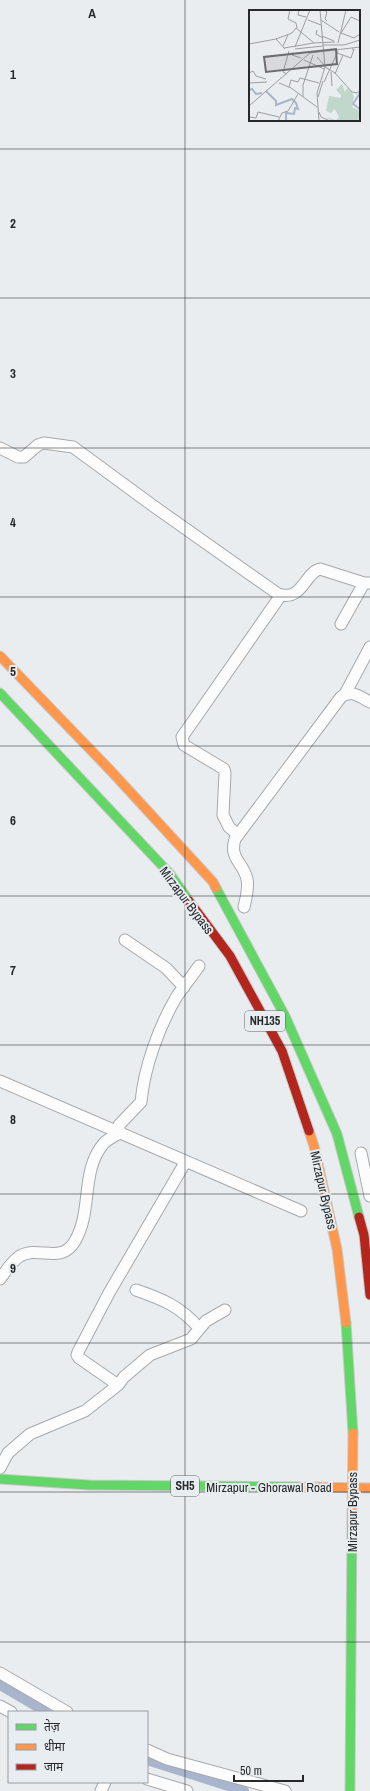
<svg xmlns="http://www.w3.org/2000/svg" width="370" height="1791" font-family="'Archivo Narrow','Noto Sans Devanagari',sans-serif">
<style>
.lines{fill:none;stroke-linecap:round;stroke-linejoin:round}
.canal{stroke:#a8b5cc;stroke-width:10}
.street-casing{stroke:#a6a9ab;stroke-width:13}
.fast-casing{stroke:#c8c9ca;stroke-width:11}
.slow-casing{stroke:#c8c9ca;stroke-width:11}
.jam-casing{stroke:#c8c9ca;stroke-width:11}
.street{stroke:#fcfcfd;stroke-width:11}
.fast{stroke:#63d668;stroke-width:9}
.slow{stroke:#ff974d;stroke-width:9}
.jam{stroke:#b3261e;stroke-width:9}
.slow-bridge-casing{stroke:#c8c9ca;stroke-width:11;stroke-linecap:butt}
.slow-bridge{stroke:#ff974d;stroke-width:9}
.grid{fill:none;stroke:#262829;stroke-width:1;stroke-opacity:0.55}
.labels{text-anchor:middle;stroke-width:4;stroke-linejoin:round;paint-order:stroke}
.shield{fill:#e8edf2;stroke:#606365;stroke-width:1}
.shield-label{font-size:12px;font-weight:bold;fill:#262829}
.street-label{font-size:13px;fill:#262829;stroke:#e8edf2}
.inset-river{fill:none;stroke:#a8b5cc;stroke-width:2}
.inset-road{fill:none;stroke:#9c9ea0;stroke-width:1}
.view{fill:#6b6d6f;fill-opacity:0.15;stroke:#6b6d6f;stroke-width:2}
.inset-edge{fill:none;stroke:#262829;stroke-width:2}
.grid-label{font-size:13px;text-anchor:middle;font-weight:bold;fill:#262829;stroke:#e8edf2;stroke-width:4;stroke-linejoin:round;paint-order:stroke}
</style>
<rect width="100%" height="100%" fill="#eaedf0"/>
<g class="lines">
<path class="canal" d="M 0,1685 L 46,1712
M 147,1760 L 244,1791"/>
<g class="street-casing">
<path id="street" d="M 0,448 L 18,457 L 24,457 L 38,445 L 44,443 L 73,447 L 152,505 L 278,594 C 303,602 304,573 320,569 L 364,583 L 370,583
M 341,624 L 364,583
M 345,694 L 370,647
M 238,835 L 229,827 L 223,815 L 225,773 L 224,769 L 184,745 L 182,737 L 281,595
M 244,907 C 246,898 249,888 247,879 C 243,862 229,859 235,839 L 341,697 C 351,689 360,697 370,702
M 125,940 L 166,968 L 184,987
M 0,1081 L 301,1211
M 361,1153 L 370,1196
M 0,1279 C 6,1271 12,1261 20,1256 C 39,1245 61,1265 75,1241 C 93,1210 80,1171 104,1143 C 108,1139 115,1136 119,1133 L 119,1125 L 141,1102 C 144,1068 159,1026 177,996 C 184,986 192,976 199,966
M 136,1290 C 162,1299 180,1306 199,1328
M 118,1385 L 79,1358 L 77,1355 L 78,1352 L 109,1293 L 186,1161
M 0,1468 L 8,1453 L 30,1434 L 85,1411 L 118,1385 L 124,1377 L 150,1355 L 191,1339 L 206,1321 L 225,1310
M 0,1673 L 67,1712
M 0,1706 L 11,1712
M 147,1750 L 167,1759 L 285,1791
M 147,1779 L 187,1791
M 101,1791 L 105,1782"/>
</g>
<g class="fast-casing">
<path id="fast" d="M 0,693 L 170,874 L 189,901
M 216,888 L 285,1016 L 337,1134 L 359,1217
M 346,1323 L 353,1433
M 0,1479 L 89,1485 L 304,1487
M 350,1791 L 352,1524"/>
</g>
<g class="slow-casing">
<path id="slow" d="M 0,656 L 111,771 L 213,882 L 216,888
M 309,1131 L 314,1146 L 337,1249 L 346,1323
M 304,1487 L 370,1488"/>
</g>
<g class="jam-casing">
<path id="jam" d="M 189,901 L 230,956 L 282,1051 L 309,1131
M 359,1217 L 364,1235 L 370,1295"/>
</g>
<use href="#street" class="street"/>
<use href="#fast" class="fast"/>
<use href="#slow" class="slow"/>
<use href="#jam" class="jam"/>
<g class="slow-bridge-casing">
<path id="slow-bridge" d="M 352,1524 L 353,1433"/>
</g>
<use href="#slow-bridge" class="slow-bridge"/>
</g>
<path class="grid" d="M 185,0 L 185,1791M 0,149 L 370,149M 0,298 L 370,298M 0,448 L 370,448M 0,597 L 370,597M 0,746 L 370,746M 0,896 L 370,896M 0,1045 L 370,1045M 0,1194 L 370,1194M 0,1343 L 370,1343M 0,1492 L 370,1492M 0,1642 L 370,1642"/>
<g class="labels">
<g class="shield">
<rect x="245" y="1011" width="40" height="20" rx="3"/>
<rect x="171" y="1476" width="28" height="20" rx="3"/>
</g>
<g class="shield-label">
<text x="265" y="1025">NH135</text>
<text x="185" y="1490">SH5</text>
</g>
<g class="street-label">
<text transform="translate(187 900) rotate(53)" y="5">Mirzapur Bypass</text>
<text transform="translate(324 1190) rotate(77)" y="5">Mirzapur Bypass</text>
<text x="269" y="1492">Mirzapur - Ghorawal Road</text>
<text transform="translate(352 1512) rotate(-90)" y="5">Mirzapur Bypass</text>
</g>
</g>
<g transform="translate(249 10)">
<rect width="111" height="111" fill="#eaedf0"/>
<path d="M 93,74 L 96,82 L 98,78 L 103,82 L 105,87 L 103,97 L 111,101 L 109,111 L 84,111 L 76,107 L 87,110 L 90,107 L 86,99 L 82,103 L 77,101 L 80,86 L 92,88 L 92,85 L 87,80 Z" fill="#c1d7cc"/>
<path class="inset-river" d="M 0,80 L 3,79 L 7,84 L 13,83M 17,81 L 27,91 L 27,95 L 43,89 L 47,93 L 49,99 L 46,98 L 45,104 L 37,103 L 37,111M 111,83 L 104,94 L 111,99"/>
<path class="inset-road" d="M 41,0 L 39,9 L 47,13 L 48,18M 50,0 L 49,5 L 57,7M 75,0 L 78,2 L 76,9 L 78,11M 59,10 L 72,15M 72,10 L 90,22M 68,20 L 67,24 L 74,28M 52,22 L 61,0M 92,23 L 102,7 L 111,11M 92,23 L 105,28 L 111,24M 73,26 L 85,31M 27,29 L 36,39M 89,33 L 97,0M 0,34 L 27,29 L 43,23 L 47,18 L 65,33 L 86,32M 74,35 L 95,35 L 111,30M 34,36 L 39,25M 46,37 L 52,22M 35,38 L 65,33M 46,39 L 74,36M 44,42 L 43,45 L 52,48M 88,43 L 102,48 L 105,39 L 103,39M 68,47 L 76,56M 55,50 L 75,59M 76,57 L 86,63 L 103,82 L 108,83 L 111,81M 82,62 L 83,76M 0,63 L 4,61 L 7,66 L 17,69M 38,64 L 34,62 L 40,41M 86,64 L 94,45M 75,72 L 89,41M 1,73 L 18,72M 30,73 L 42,78 L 68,97M 40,77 L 42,70 L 49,72 L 51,68 L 70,73M 54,87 L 54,75 L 64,45M 69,87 L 74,71M 0,96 L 61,43 L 111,37M 70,102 L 72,107 L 81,111M 0,107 L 7,108 L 9,102 L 30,107M 24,111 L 29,111 L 33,103 L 39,101 L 49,84M 70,111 L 68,83 L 76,57 L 71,0"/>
<path class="view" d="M 87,39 L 88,54 L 17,62 L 15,47 Z"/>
<rect width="111" height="111" class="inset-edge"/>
</g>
<g class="grid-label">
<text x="92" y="18">A</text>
<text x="13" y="79">1</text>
<text x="13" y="228">2</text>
<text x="13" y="378">3</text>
<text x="13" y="527">4</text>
<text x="13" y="676">5</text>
<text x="13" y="825">6</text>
<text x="13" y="975">7</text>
<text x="13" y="1124">8</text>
<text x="13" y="1273">9</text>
</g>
<rect x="8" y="1711" width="140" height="72" fill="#e8edf2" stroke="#9a9ea2"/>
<rect x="16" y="1724" width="20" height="6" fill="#63d668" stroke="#9a9ea2"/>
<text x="44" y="1731" font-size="12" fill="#262829">तेज़</text>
<rect x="16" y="1744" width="20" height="6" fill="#ff974d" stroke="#9a9ea2"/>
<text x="44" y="1751" font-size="12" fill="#262829">धीमा</text>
<rect x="16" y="1764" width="20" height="6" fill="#b3261e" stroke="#9a9ea2"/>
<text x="44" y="1771" font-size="12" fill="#262829">जाम</text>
<path d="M234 1775v6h69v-6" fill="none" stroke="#262829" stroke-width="2"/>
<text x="240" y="1775" font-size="12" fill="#262829" stroke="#e8edf2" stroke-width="3" paint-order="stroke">50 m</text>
</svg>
